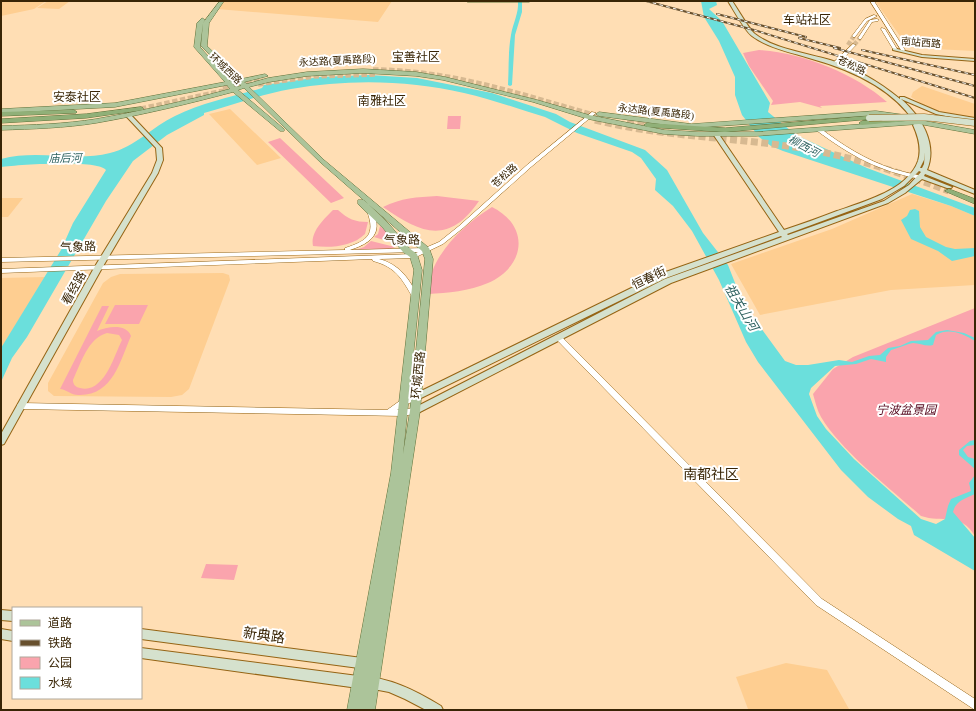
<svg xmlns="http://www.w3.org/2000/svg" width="976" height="711" font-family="'Times New Roman','Noto Sans SC',serif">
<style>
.built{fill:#fece91}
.green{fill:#faa4ad;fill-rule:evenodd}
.water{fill:#6bdfdc}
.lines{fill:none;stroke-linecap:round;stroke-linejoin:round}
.canal{fill:#6bdfdc;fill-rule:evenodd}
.tertiary-tunnel{stroke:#d7b991;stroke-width:4.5;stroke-dasharray:4.5 2;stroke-linecap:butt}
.trunk-tunnel-far1{stroke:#d7b991;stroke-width:5.5;stroke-dasharray:5.5 2.5;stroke-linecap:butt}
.trunk-tunnel{stroke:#d7b991;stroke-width:7;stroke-dasharray:7 3.5;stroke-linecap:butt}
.tertiary-casing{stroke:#956414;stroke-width:1}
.secondary-casing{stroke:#956414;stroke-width:2}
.primary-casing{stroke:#5f723a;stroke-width:1}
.trunk-casing{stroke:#5f723a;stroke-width:1}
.tertiary{fill:#fff;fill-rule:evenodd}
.secondary{fill:#d5e1cd;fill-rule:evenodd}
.primary{fill:#acc49a;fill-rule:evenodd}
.trunk{fill:#90b078;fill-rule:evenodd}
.rail-casing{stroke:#67502e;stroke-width:2}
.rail{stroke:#fff;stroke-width:1;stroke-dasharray:3.5;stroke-linecap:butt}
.secondary-bridge-far1-casing{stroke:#956414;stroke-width:6;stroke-linecap:butt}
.secondary-bridge-casing{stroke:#956414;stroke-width:7;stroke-linecap:butt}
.secondary-bridge-far1{stroke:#d5e1cd;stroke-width:5}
.secondary-bridge{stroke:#d5e1cd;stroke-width:6}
.labels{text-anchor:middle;stroke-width:4;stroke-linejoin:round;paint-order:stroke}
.far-street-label{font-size:10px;fill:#392505;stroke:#fff}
.far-water-label{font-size:11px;font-style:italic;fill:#2f6260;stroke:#fff}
.far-quarter-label{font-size:12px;fill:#392505;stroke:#fff}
.street-label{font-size:12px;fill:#392505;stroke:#fff}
.park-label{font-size:12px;font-style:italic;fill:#53041a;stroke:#fff}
.water-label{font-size:13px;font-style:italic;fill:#2f6260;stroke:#fff}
.quarter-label{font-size:14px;fill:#392505;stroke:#fff}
.near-street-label{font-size:14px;fill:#392505;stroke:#fff}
</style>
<rect width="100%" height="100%" fill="#ffdeb4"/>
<path class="built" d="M 46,1 L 34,9 L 1,16 L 1,2 Z
M 48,1 L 70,1 L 59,9 L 37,8 Z
M 223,1 L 392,1 L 378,22 L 217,9 Z
M 875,1 L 975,1 L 975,51 L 914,48 L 905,43 Z
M 922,86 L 975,104 L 975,119 L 950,115 L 928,108 L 911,97 L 913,92 Z
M 230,109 L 281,158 L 257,165 L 209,114 Z
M 912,194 L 951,206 L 975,216 L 975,285 L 891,290 L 760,315 L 731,264 L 832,229 Z
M 1,198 L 23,198 L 8,217 L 1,217 Z
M 223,273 L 229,275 L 230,280 L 189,389 L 182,395 L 171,397 L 54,396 L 48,391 L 48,383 L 103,283 L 111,277 L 120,274 Z
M 45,277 L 1,349 L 1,278 Z
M 786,663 L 827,670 L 849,709 L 748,709 L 736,677 Z"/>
<path class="green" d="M 759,50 C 801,52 856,74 887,102 L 820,106 L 822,108 L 800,102 L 771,105 L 773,101 L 749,66 L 743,53 Z
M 448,116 L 461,116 L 460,129 L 447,129 Z
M 280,138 L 344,198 L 331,203 L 268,142 Z
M 437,196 L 479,201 C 449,245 421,234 383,207 C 401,198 417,197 437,196 Z
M 492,207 C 530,226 526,266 488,283 C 469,291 448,293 428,294 C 429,287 430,279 432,272 C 442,245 468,222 492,207 Z
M 333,210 L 338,210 C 348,219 355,222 368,222 L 365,234 C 352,247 330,248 313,246 C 310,232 324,219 333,210 Z
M 380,226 L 396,240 L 397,244 L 374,237 L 378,234 Z
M 371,241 L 395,247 L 391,249 L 353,251 L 364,247 Z
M 115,305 L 148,305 L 139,324 L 105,324 Z
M 102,306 L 109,306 L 97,331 C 107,327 126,323 131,336 C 120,361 113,395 80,395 C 72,396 66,389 60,389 ZM 107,333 L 119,335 L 122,340 C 114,356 104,394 80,388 C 75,387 73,384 73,380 C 81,363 88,338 107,333 Z
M 975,308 L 975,536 C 961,512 942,523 921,516 C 891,489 841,451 821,417 C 817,410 815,401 813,394 L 833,369 L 853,357 Z
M 206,564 L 238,565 L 234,580 L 201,578 Z"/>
<path class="water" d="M 701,1 L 716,1 L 717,5 L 709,9 L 722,21 L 770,103 L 768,112 L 796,135 L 867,168 L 975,208 L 975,216 L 951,206 L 783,151 L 771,146 L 759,137 L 742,115 L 735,95 L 735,77 L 719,41 L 704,17 Z
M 369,75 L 417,78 L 492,93 L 556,114 L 570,122 L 645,150 L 667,170 L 703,233 L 728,265 L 737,288 L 755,320 L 785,361 L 796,365 L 808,365 L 839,360 L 852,362 L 869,356 L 880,355 L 888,348 L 900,346 L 911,341 L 928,340 L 936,332 L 947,330 L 964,333 L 975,338 L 975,341 C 964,334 949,327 936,335 L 933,345 C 926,347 920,343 913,343 C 907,344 898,348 891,350 L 886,357 L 886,362 L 871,359 L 856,364 L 835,366 L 811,388 L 809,394 L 817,416 L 826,429 L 854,459 L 921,519 L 936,524 L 945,519 L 948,506 L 951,499 L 971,491 L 969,483 L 975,475 L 975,494 C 965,499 956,500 953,512 L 975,538 L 975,571 L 914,535 L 911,526 L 898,519 L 868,497 L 841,470 L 758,362 L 746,342 L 719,280 L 692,231 L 673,206 L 655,190 L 656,179 L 641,158 L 632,152 L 577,133 L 545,117 C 518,109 491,99 464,93 C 408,80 348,79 291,89 C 262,94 233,105 204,113 L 204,115 L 167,135 L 133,161 L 106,201 L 27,337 L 12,358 L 1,382 L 1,348 L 61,250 L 73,223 L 106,170 C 96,159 18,165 1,167 L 1,159 C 38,149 74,162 110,153 C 135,147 152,127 175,116 C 203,102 233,97 262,88 L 264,85 L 320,77 Z
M 915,209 L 919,211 L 920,227 L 926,237 L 946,247 L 955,249 L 975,248 L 975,256 L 952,261 L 938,251 L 911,239 L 901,220 L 907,216 L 910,210 Z
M 975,440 L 975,445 L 967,446 L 963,450 L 968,457 L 975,459 L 975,469 L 959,455 L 959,450 L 970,441 Z"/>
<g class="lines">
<path class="canal" d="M 518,1 L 522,1 L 522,12 L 515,35 L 512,85 L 510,86 L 508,85 C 509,68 508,51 511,35 C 513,23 519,13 518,1 Z"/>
<path class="tertiary-tunnel" d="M 848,45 L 854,36
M 854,45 L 860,38"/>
<path class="trunk-tunnel-far1" d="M 373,70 C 451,70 525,96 600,117
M 258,84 L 314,76 L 376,74
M 223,89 L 263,80
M 141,109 L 228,90"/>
<path class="trunk-tunnel" d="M 595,120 C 663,137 732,137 800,148 C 851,156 901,173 949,191
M 627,122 L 647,125"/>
<g class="tertiary-casing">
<path id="tertiary" d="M 870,1 L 874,1 L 905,50 L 904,51 L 901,50 Z
M 874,15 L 877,16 L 867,21 L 855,37 L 853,37 L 852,36 L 865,19 Z
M 877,19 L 879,20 L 878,21 L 872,22 L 861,39 L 859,39 L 858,38 L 870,20 Z
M 882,28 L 885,29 L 897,49 L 896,50 L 893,49 L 881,29 Z
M 853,44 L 856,45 L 837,65 L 833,65 L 833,63 Z
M 592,112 L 596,113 L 531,167 L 463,228 L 443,244 L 414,258 L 379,259 C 399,264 410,279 418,297 L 417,298 L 413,298 C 402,279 396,267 373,261 L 372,259 L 1,273 L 1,269 L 413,254 L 418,252 L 1,262 L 1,258 L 345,250 L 345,248 C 367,241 376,235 367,211 L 370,209 C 374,211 375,215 376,220 C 380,238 365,245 350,250 L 425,248 L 439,242 L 459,226 L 527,165 Z
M 816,128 L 820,128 C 842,145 866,160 893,169 C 903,172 913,174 923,176 L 924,177 L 921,179 C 878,171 851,156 816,130 Z
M 556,335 L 560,335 L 822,599 L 975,699 L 975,710 L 816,605 L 556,339 L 555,337 Z
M 416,394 L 419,395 L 420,397 L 419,399 L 407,404 L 397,410 L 415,408 L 418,409 L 419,411 L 418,413 L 403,416 L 21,409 L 18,408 L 17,406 L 18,404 L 21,403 L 387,410 L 401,400 Z"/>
</g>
<g class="secondary-casing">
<path id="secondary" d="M 728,1 L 732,1 C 738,9 748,28 755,34 C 774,49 807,53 830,60 C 856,68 879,82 900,99 L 900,97 L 904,97 L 939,112 L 975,118 L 975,122 L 936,114 L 901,99 C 921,116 938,144 927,170 L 975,190 L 975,194 L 925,174 L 924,176 L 952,187 L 951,188 L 947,188 L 922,179 L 905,193 L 888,203 L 671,283 L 418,413 L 412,413 L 411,411 L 412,409 L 665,279 L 782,237 L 781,236 L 666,278 L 419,399 L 413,399 L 412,397 L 413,395 L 660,274 L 779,232 L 713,134 L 714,133 L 718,133 L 784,230 C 802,224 819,218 837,211 C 863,202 908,190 918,161 C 922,148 918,136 913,125 L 915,123 C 892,87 849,69 809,58 C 790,52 768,48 752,36 C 745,31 733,9 728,1 ZM 925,152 L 924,164 L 922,168 L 920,168 L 924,160 ZM 919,171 L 921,172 L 909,185 L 884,201 L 788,235 L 787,234 L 882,199 L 904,186 Z
M 893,48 L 922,55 L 975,59 L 975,61 L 922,57 L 893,50 Z
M 128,113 L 130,114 L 162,148 L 163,160 L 158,173 L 102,268 L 4,444 L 1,445 L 1,434 L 94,268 L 152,173 L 157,160 L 156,148 L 126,116 L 125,115 Z
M 1,610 L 13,611 L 13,621 L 1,620 Z
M 1,629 L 13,631 L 13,641 L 1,639 Z
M 141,629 L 362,658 L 366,659 L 370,667 L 368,671 L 364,672 L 360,671 L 359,668 L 141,639 Z
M 141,648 L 358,676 C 389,677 415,690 441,706 L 443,710 L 426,710 L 405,699 L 389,692 L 368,688 L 358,688 L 141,658 Z"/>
</g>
<g class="primary-casing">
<path id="primary" d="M 220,1 L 224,1 L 209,23 L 207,46 L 241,79 L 265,74 L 268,76 L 244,82 L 247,84 L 268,78 L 307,72 L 363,69 L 416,72 L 445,77 L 537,100 L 589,115 L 664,130 L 698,132 L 756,132 L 919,120 L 975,130 L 975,134 L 919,124 L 756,136 L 698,136 L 664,134 L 588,119 L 533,102 L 443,80 L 416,76 L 363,73 L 307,76 L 269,82 L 249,87 L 324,160 L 429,248 L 433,259 L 420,411 L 375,710 L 361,710 L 378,609 L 361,710 L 347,710 L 391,473 L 414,270 L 410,257 L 403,252 L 383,228 L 358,204 L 358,200 L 364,200 L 389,224 L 409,248 L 417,254 L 422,270 L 403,454 L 410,411 L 425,259 L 422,251 L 320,162 L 244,88 L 238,90 L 284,129 L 284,131 L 280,131 L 233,92 C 188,104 142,115 96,123 C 65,128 32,129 1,130 L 1,126 C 32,125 65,124 96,119 C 141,111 186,101 230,89 L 227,85 L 115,107 L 1,113 L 1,109 L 115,103 L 225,82 L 194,47 L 197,23 L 202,18 L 205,20 L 203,23 L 200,47 L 230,81 L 236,80 L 201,46 L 203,23 ZM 239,83 L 241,86 L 235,87 L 233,84 Z
M 466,1 L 531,1 L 529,2 L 468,2 Z
M 876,111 L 905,115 L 908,117 L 905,119 L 876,115 L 691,128 L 599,116 L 596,114 L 599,112 L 691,124 Z"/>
</g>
<g class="trunk-casing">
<path id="trunk" d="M 141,107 L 143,108 L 143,110 L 86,118 L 1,123 L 1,119 L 86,114 Z
M 74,110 L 77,112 L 76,113 L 1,116 L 1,112 Z
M 869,116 L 871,117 L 871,119 L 725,132 L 647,127 L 644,125 L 647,123 L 725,128 Z
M 917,117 L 920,119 L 919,120 L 862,125 L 859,123 L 862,121 Z
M 949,189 L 975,199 L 975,204 L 947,192 L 945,191 Z"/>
</g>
<use href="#tertiary" class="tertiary"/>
<use href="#secondary" class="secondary"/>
<use href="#primary" class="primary"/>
<use href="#trunk" class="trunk"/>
<g class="rail-casing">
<path id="rail" d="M 646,1 L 754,30 L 975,98
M 717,14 L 806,37
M 799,38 L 840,48
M 834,48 L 975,86
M 862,50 L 975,75"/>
</g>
<use href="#rail" class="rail"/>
<g class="secondary-bridge-far1-casing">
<path id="secondary-bridge-far1" d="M 883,118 L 930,118"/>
</g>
<g class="secondary-bridge-casing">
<path id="secondary-bridge" d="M 869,118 L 924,117 L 975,123"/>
</g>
<use href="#secondary-bridge-far1" class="secondary-bridge-far1"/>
<use href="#secondary-bridge" class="secondary-bridge"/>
</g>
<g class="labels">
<g class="far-street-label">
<text transform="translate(921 42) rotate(4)" y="4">南站西路</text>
<text transform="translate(337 60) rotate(-3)" y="4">永达路(夏禹路段)</text>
<text transform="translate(852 65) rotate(25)" y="4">苍松路</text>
<text transform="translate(226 68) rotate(44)" y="4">环城西路</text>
<text transform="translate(656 111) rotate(6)" y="4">永达路(夏禹路段)</text>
<text transform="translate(504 175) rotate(-42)" y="4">苍松路</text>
</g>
<g class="far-water-label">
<text transform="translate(804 146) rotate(28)" y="4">柳西河</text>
<text transform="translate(65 158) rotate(-1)" y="4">庙后河</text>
</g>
<g class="far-quarter-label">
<text x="807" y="24">车站社区</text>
<text x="416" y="61">宝善社区</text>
<text x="77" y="101">安泰社区</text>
<text x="382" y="105">南雅社区</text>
</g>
<g class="street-label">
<text transform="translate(402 240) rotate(-1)" y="4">气象路</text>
<text transform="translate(78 247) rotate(-2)" y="4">气象路</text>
<text transform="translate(649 278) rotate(-26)" y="4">恒春街</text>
<text transform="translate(74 288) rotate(-61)" y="4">看经路</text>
<text transform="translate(418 375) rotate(-84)" y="4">环城西路</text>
</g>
<g class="park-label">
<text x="906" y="414">宁波盆景园</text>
</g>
<g class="water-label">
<text transform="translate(742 307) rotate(59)" y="5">祖关山河</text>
</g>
<g class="quarter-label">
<text x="711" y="479">南都社区</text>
</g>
<g class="near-street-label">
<text transform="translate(264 635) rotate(8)" y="5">新典路</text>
</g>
</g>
<rect width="976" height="711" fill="none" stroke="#392505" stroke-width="4"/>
<rect x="12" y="607" width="130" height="92" fill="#ffffff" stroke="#b0a89b"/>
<rect x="20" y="620" width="20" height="6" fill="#acc49a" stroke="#b0a89b"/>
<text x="48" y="627" font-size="12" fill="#392505">道路</text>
<rect x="20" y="640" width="20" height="6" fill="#67502e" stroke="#b0a89b"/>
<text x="48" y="647" font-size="12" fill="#392505">铁路</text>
<rect x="20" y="657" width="20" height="12" fill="#faa4ad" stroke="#b0a89b"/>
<text x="48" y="667" font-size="12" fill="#392505">公园</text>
<rect x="20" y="677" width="20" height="12" fill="#6bdfdc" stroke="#b0a89b"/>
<text x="48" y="687" font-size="12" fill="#392505">水域</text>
</svg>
